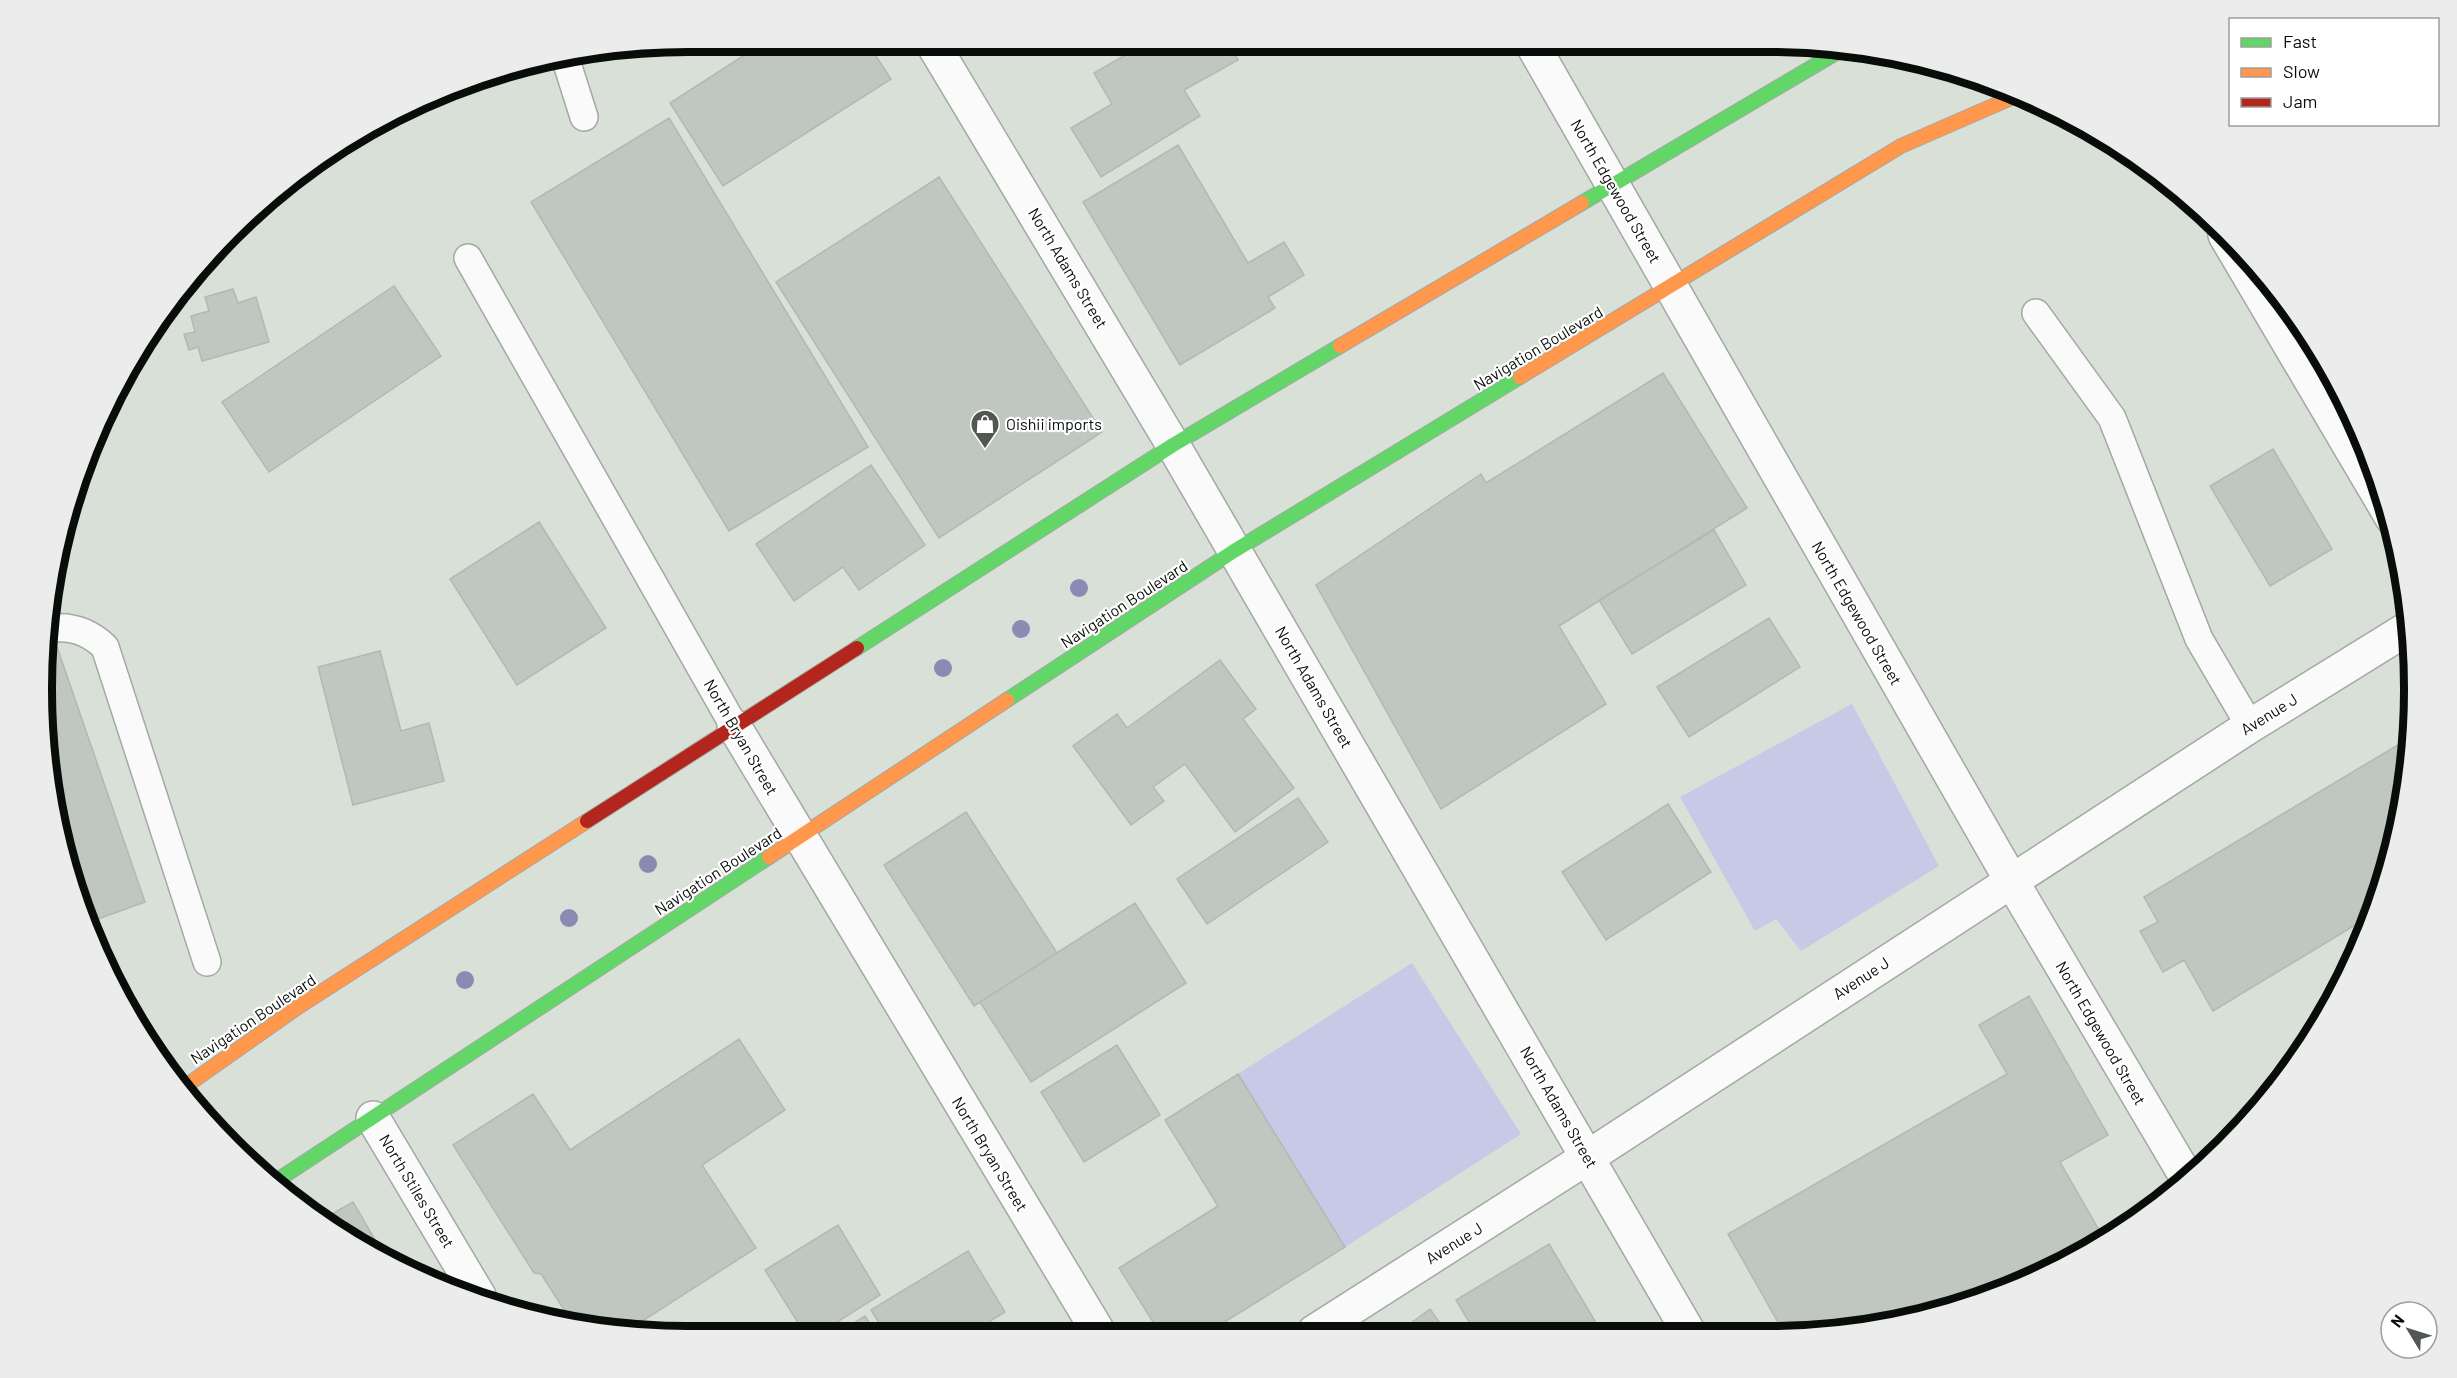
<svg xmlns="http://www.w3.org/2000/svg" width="2457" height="1378" font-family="Barlow,sans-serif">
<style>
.green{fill:#c6cae6}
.building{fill:#c0c6c0;stroke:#b2b8b2;stroke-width:1.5}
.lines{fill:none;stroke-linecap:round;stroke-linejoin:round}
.lane-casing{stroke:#a3a8a3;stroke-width:30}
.street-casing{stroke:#a3a8a3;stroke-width:36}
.fast-casing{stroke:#a3a8a3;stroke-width:16}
.slow-casing{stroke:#a3a8a3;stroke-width:16}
.jam-casing{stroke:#a3a8a3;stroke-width:16}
.lane{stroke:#f9faf9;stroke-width:27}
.street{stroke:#f9faf9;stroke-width:33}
.fast{stroke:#63d668;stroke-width:14}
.slow{stroke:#ff974d;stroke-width:14}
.jam{stroke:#b3261e;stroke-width:14}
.tree{fill:#8a8ab2}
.labels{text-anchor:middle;stroke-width:4.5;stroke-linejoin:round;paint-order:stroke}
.street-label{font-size:16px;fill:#090d09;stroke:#fff}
.poi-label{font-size:16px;fill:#090d09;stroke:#fff;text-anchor:start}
.rim{fill:none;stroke:#090d09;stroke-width:8}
</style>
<rect width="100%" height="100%" fill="#d8e0d8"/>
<path class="green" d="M 1852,704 L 1939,866 L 1801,951 L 1776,919 L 1755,931 L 1680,797 Z
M 1412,963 L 1521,1134 L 1345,1247 L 1238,1074 Z"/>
<path class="building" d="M 1230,45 L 1238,60 L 1184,90 L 1200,116 L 1101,177 L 1071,128 L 1112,104 L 1094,73 L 1141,46 Z
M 757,47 L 870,47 L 891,79 L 723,186 L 670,103 Z
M 669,118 L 868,447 L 729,531 L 531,202 Z
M 1178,145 L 1248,263 L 1284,242 L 1304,275 L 1268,297 L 1275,308 L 1180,365 L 1083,202 Z
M 939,177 L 1102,432 L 939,538 L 776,282 Z
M 394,286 L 441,356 L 269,472 L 222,402 Z
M 233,289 L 238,303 L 256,297 L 269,342 L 202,361 L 198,347 L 189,350 L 184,334 L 195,332 L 191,316 L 209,311 L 205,297 Z
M 1663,373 L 1747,508 L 1559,626 L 1606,704 L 1441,809 L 1316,585 L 1481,474 L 1486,483 Z
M 2273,449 L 2332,549 L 2270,586 L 2210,486 Z
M 871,465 L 925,545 L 859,590 L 843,567 L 794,601 L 756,544 Z
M 539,522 L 606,628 L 517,685 L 450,579 Z
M 1714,530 L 1746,585 L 1632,654 L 1599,600 Z
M 1769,618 L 1800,667 L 1689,737 L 1657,687 Z
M 56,644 L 145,902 L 87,923 L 55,816 L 43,731 L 46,647 Z
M 380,651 L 401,731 L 429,723 L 444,781 L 353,805 L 318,667 Z
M 1220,660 L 1256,709 L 1243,719 L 1294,788 L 1235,832 L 1185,764 L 1153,787 L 1164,801 L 1131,825 L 1073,746 L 1117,714 L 1127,728 Z
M 2411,737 L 2409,774 L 2381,897 L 2372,915 L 2213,1011 L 2184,960 L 2163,972 L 2140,931 L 2158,922 L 2144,897 Z
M 1298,798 L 1328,842 L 1207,924 L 1177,879 Z
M 1668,804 L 1711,872 L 1606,940 L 1562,872 Z
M 966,812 L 1057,953 L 974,1006 L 884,865 Z
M 1135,903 L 1186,983 L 1031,1082 L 980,1002 Z
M 2029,996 L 2108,1135 L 2060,1162 L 2099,1230 L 1972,1302 L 1852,1331 L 1783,1331 L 1728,1234 L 2007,1074 L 1979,1025 Z
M 739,1039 L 785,1110 L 702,1165 L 756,1248 L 627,1331 L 572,1322 L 541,1274 L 534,1273 L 453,1145 L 533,1094 L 570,1150 Z
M 1117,1045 L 1160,1115 L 1084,1162 L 1041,1092 Z
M 1238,1074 L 1345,1247 L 1207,1333 L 1160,1333 L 1119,1268 L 1218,1206 L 1165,1120 Z
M 353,1202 L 385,1257 L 365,1249 L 323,1219 Z
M 838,1225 L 880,1295 L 818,1334 L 805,1334 L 765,1270 Z
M 1549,1244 L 1595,1321 L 1579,1331 L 1475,1332 L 1456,1300 Z
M 968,1251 L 1005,1312 L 969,1334 L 886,1334 L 871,1310 Z
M 1430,1309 L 1446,1332 L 1399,1332 Z
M 865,1316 L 876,1334 L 836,1334 Z"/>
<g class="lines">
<g class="lane-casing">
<path id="lane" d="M 565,57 L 584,117
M 468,258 L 734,726
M 2036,313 L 2112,418 L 2199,639 L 2250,726
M 47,629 C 70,625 88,631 105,647 L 207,962"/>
</g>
<g class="street-casing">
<path id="street" d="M 1532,44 L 2011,880 L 2187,1178
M 934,46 L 1173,445 L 1688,1331
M 2225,235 L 2392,518
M 734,726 L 1099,1333
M 373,1118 L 479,1296
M 1314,1332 L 1588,1157 L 2250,726 L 2410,627"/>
</g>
<g class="fast-casing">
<path id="fast" d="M 1582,203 L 1841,50
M 857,648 L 1173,445 L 1340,346
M 1007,700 L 1234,551 L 1520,377
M 273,1183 L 769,857"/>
</g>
<g class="slow-casing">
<path id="slow" d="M 1340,346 L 1582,203
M 1520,377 L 1901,146 L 2018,95
M 769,857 L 1007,700
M 183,1088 L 298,1007 L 587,821"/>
</g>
<g class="jam-casing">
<path id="jam" d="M 587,821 L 857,648"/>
</g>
<use href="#lane" class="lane"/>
<use href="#street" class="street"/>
<use href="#fast" class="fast"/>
<use href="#slow" class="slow"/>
<use href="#jam" class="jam"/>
</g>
<g class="tree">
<circle cx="1079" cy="588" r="9"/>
<circle cx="1021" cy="629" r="9"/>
<circle cx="943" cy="668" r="9"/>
<circle cx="648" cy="864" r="9"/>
<circle cx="569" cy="918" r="9"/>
<circle cx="465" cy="980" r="9"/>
</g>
<defs>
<g id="shop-pin" transform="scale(1.5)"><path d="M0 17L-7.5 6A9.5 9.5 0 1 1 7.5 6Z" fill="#515751" stroke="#fff"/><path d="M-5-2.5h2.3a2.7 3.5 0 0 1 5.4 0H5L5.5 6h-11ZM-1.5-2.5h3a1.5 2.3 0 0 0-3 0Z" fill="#fff"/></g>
</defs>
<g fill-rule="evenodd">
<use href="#shop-pin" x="985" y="424"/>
</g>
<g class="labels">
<g class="street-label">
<text transform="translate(1616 191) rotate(60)" y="6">North Edgewood Street</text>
<text transform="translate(1068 268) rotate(59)" y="6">North Adams Street</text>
<text transform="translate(1538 348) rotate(-31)" y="6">Navigation Boulevard</text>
<text transform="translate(1124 604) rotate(-33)" y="6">Navigation Boulevard</text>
<text transform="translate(1857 613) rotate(60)" y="6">North Edgewood Street</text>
<text transform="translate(1314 687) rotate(60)" y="6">North Adams Street</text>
<text transform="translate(2269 714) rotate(-32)" y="6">Avenue J</text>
<text transform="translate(741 737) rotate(60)" y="6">North Bryan Street</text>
<text transform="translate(718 871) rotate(-33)" y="6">Navigation Boulevard</text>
<text transform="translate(1861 978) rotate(-33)" y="6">Avenue J</text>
<text transform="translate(253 1019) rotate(-34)" y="6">Navigation Boulevard</text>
<text transform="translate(2101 1033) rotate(60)" y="6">North Edgewood Street</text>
<text transform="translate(1559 1107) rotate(60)" y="6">North Adams Street</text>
<text transform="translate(990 1154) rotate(59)" y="6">North Bryan Street</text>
<text transform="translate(417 1191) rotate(59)" y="6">North Stiles Street</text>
<text transform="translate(1454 1243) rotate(-32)" y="6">Avenue J</text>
</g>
<g class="poi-label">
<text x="1006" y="430">Oishii imports</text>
</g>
</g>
<path d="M0 0H2457V1378H0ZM688 52H1768A636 636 0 0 1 2404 688V690A636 636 0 0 1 1768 1326H688A636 636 0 0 1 52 690V688A636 636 0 0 1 688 52Z" fill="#ebeceb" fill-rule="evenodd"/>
<path class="rim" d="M688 52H1768A636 636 0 0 1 2404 688V690A636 636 0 0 1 1768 1326H688A636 636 0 0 1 52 690V688A636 636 0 0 1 688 52Z"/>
<rect x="2229" y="18" width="210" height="108" fill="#ffffff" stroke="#9d9e9d" stroke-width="1.5"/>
<rect x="2241" y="38" width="30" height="9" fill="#63d668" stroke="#9d9e9d" stroke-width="1.5"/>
<text x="2283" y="48" font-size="18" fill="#090d09">Fast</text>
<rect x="2241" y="68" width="30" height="9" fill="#ff974d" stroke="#9d9e9d" stroke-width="1.5"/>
<text x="2283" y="78" font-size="18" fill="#090d09">Slow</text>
<rect x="2241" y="98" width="30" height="9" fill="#b3261e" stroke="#9d9e9d" stroke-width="1.5"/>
<text x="2283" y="108" font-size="18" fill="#090d09">Jam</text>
<g transform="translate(2409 1330) rotate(308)"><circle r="28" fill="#ffffff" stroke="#9d9e9d" stroke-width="1.5"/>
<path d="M0-4.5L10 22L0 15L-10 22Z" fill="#515751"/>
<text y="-9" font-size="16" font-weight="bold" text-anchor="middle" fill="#090d09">N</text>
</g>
</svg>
